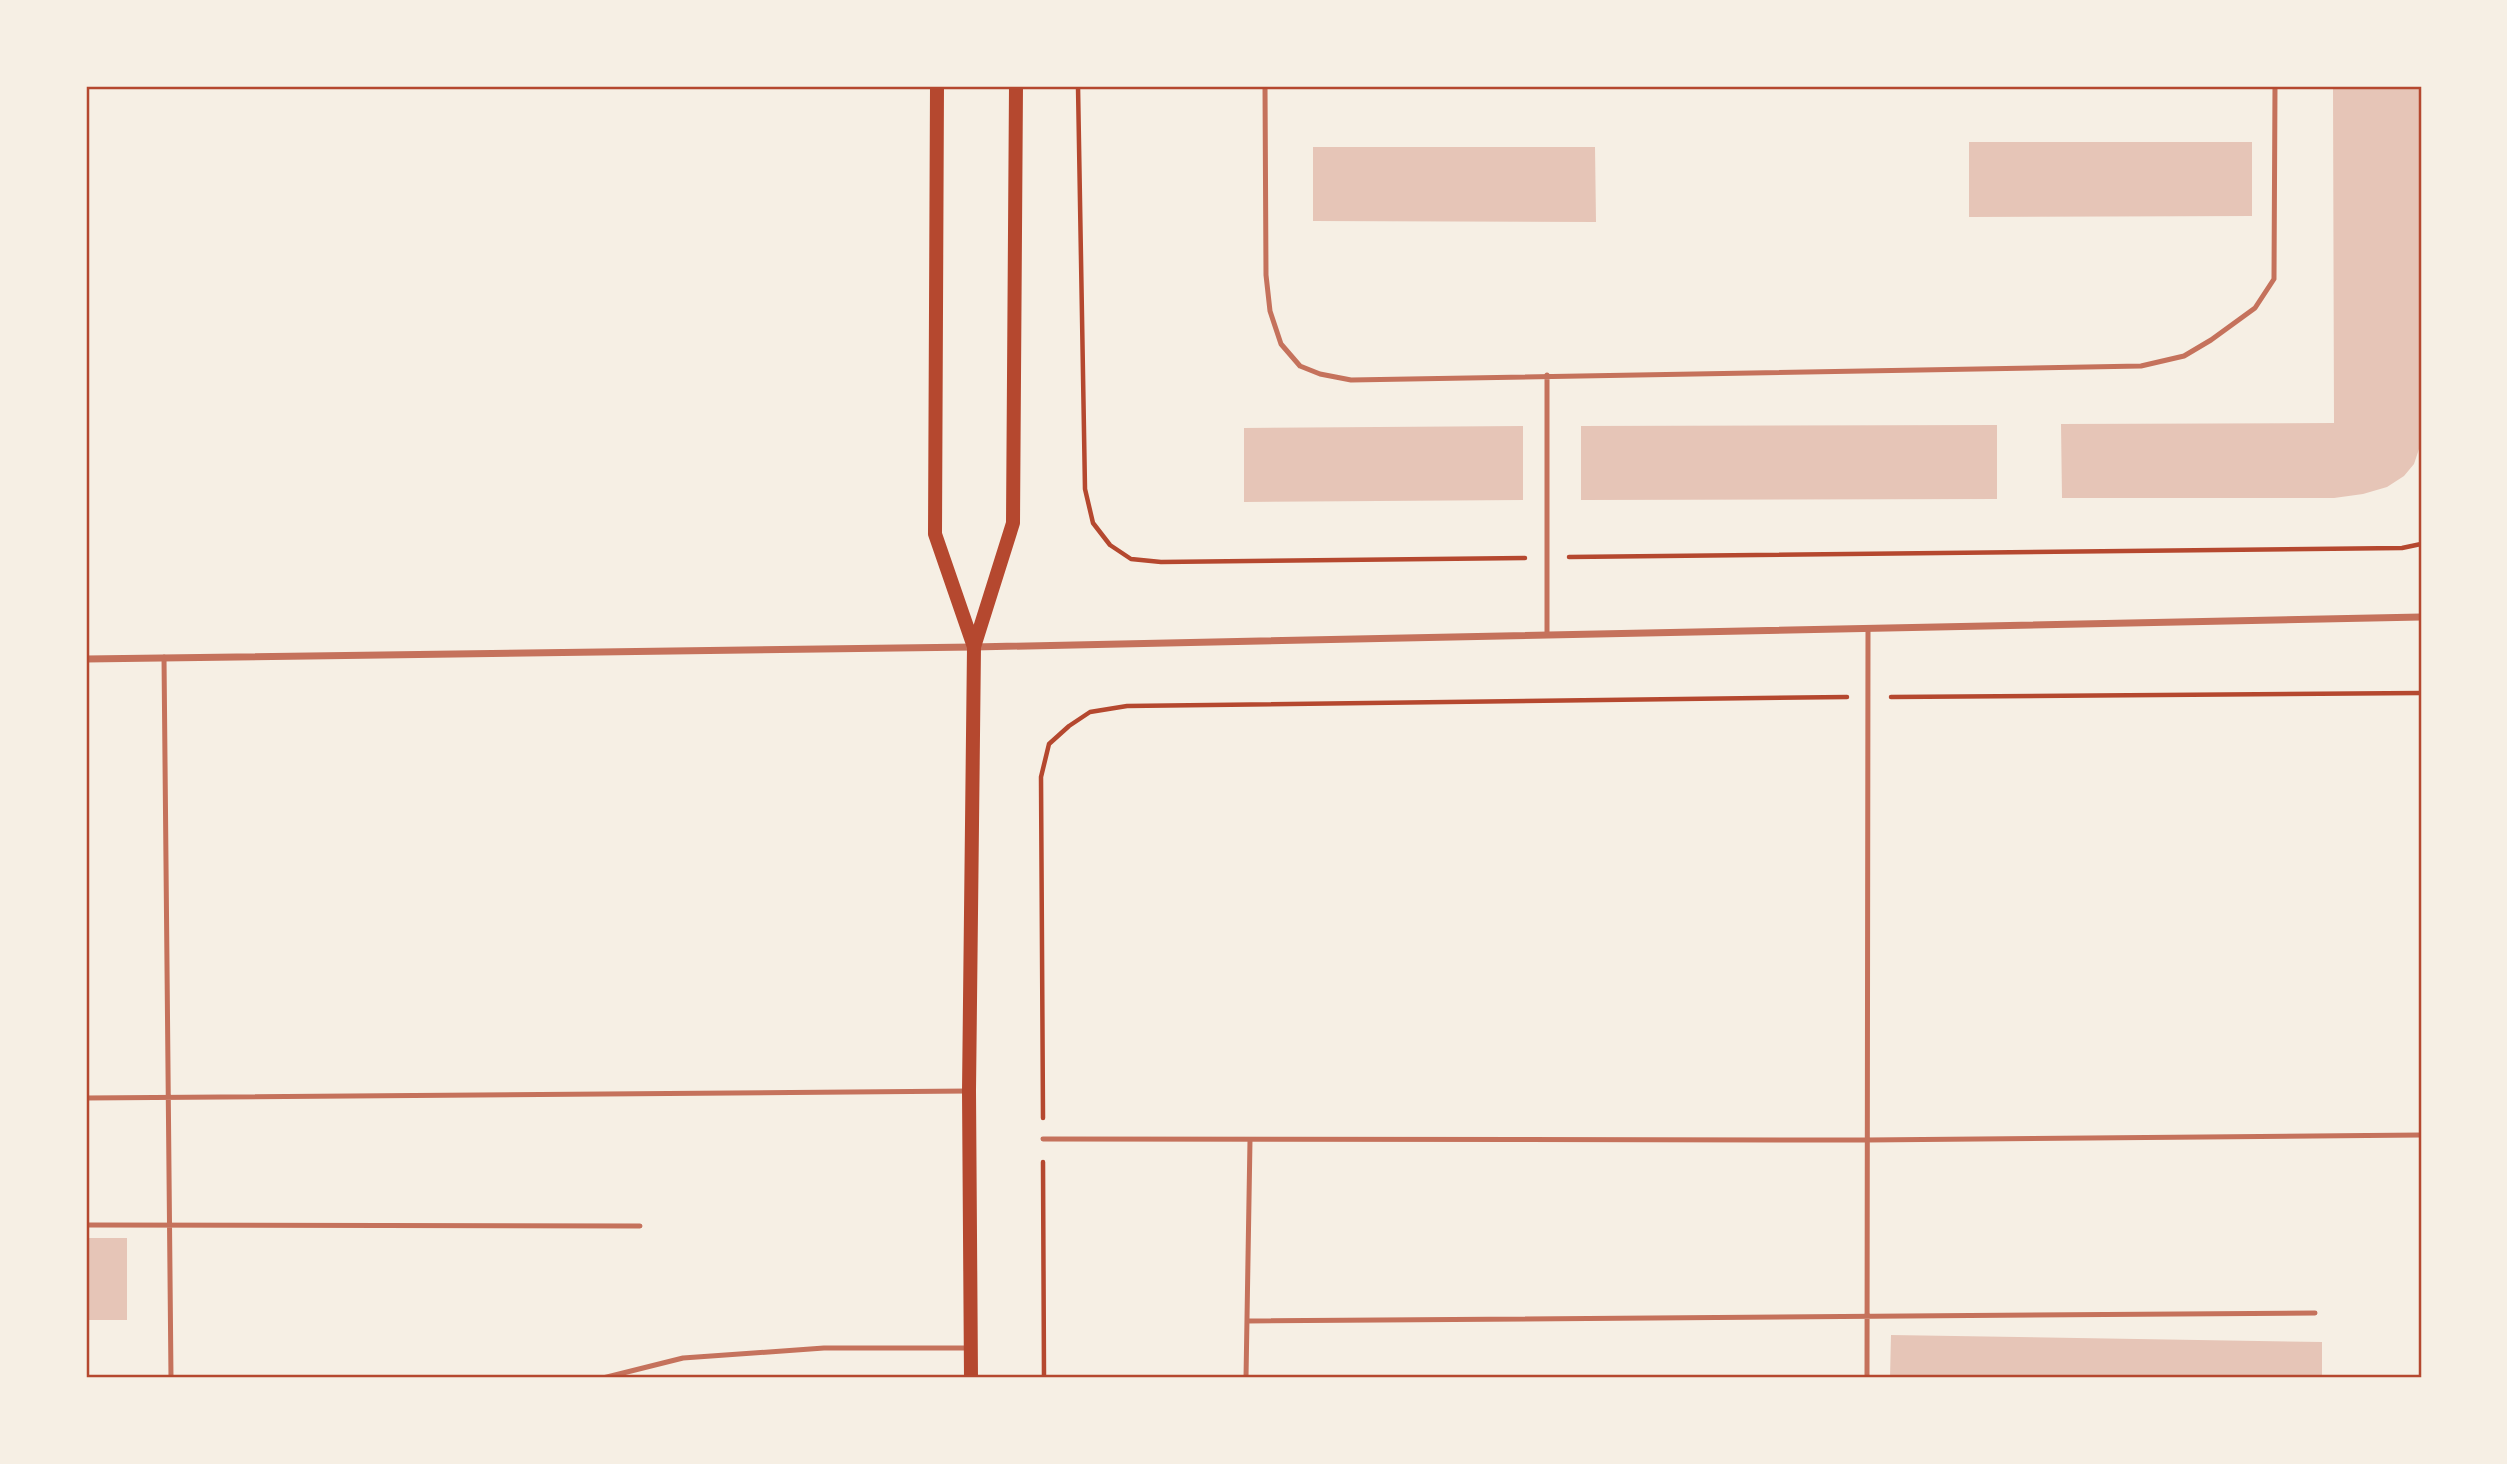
<svg xmlns="http://www.w3.org/2000/svg" width="2507" height="1464" font-family="Figtree,sans-serif">
<style>
.building{fill:#e6c5b7}
.lines{fill:none;stroke-linecap:round;stroke-linejoin:round}
.path{stroke:#b5482f;stroke-width:4.5}
.service{stroke:#c5725c;stroke-width:5}
.minor{stroke:#c5725c;stroke-width:7}
.secondary{stroke:#b5482f;stroke-width:14}
.neatline{fill:none;stroke:#b5482f;stroke-width:2.5}
</style>
<rect width="100%" height="100%" fill="#f6efe4"/>
<path class="building" d="M 2333,87 L 2421,87 L 2421,443 L 2414,464 L 2404,476 L 2387,487 L 2363,494 L 2334,498 L 2062,498 L 2061,424 L 2334,423 Z
M 1969,142 L 2252,142 L 2252,216 L 1969,217 Z
M 1313,147 L 1595,147 L 1596,222 L 1313,221 Z
M 1997,425 L 1997,499 L 1581,500 L 1581,426 Z
M 1523,426 L 1523,500 L 1244,502 L 1244,428 Z
M 86,1238 L 127,1238 L 127,1320 L 86,1320 Z
M 1891,1335 L 2322,1342 L 2322,1378 L 1890,1378 Z"/>
<g class="lines">
<path class="path" d="M 1078,86 L 1085,489 L 1093,523 L 1110,545 L 1131,559 L 1161,562 L 1525,558
M 1569,557 L 2402,548 L 2421,544
M 1891,697 L 2421,693
M 1043,1118 L 1041,777 L 1049,744 L 1069,726 L 1090,712 L 1127,706 L 1847,697
M 1043,1162 L 1044,1378"/>
<path class="service" d="M 1265,86 L 1266,275 L 1270,311 L 1281,344 L 1300,366 L 1320,374 L 1351,380 L 2141,366 L 2184,356 L 2211,340 L 2255,308 L 2274,279 L 2275,86
M 1547,375 L 1547,634
M 164,657 L 171,1378
M 86,1098 L 969,1091
M 1043,1139 L 1867,1140 L 2421,1135
M 86,1225 L 640,1226
M 1247,1321 L 2315,1313
M 603,1378 L 683,1358 L 824,1348 L 968,1348
M 1246,1378 L 1250,1140
M 1867,1378 L 1868,628"/>
<path class="minor" d="M 86,659 L 974,647 L 2421,617"/>
<path class="secondary" d="M 937,86 L 935,534 L 974,647
M 971,1378 L 969,1091 L 974,647 L 1013,523 L 1016,86"/>
</g>
<rect width="2507" height="1464" fill="none" stroke="#f6efe4" stroke-width="175"/>
<rect x="88" y="88" width="2332" height="1288" class="neatline"/>
</svg>
